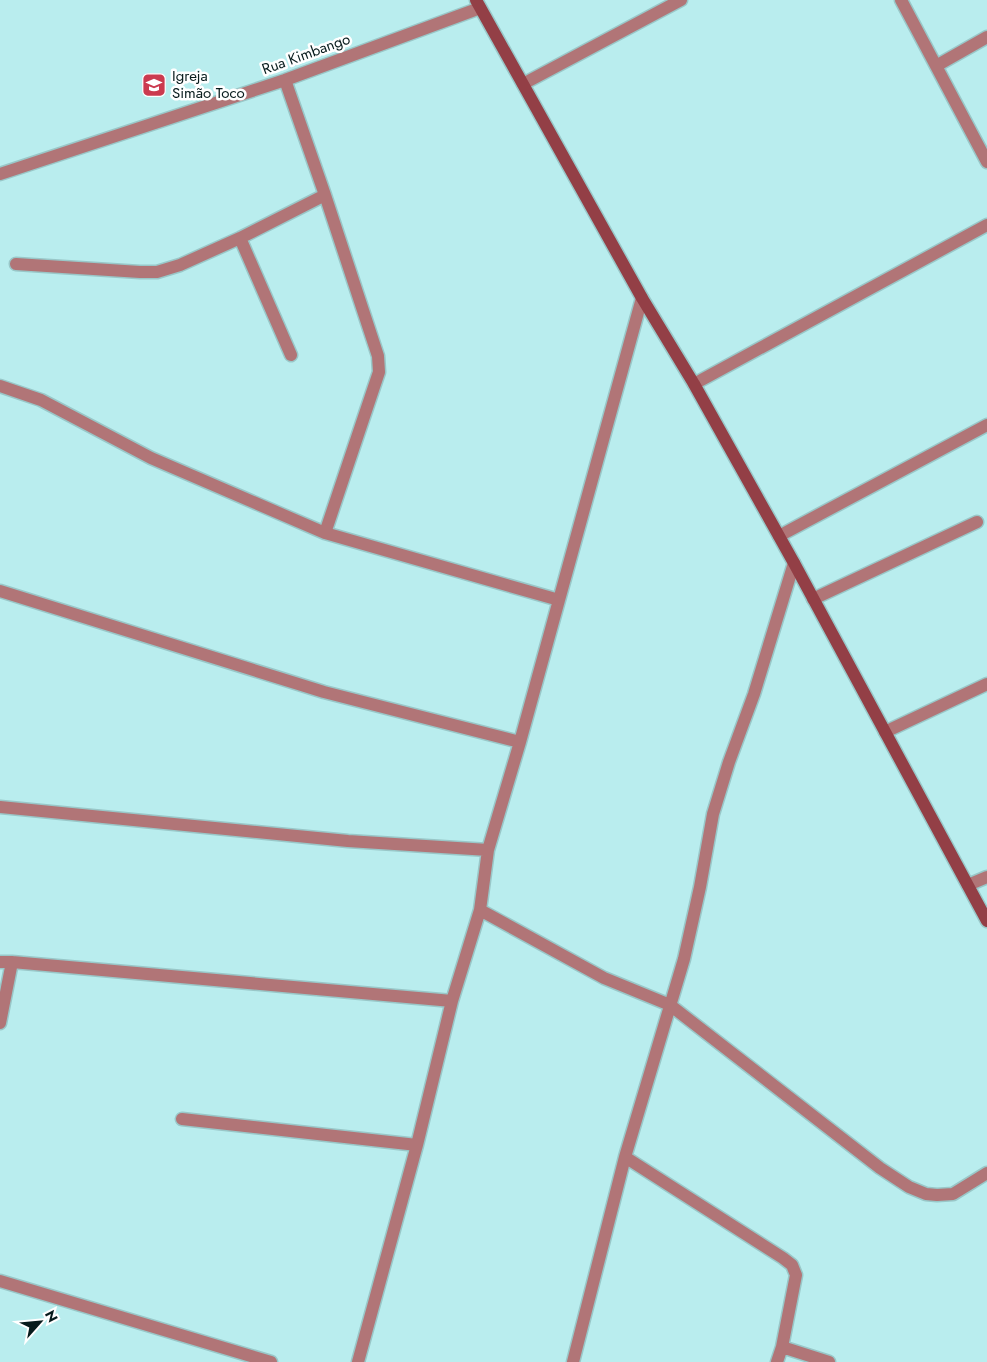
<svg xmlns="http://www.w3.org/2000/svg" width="987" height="1362" font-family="Jost,sans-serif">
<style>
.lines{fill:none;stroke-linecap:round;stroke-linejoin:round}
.street-casing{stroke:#99c7c8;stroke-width:15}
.secondary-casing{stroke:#99c7c8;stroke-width:15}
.street{stroke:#b17577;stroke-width:12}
.secondary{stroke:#933f46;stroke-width:12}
.labels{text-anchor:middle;stroke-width:5;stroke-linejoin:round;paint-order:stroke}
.street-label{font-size:15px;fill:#071b1c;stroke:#fff}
.poi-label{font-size:15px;fill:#071b1c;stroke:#fff;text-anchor:start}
</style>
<rect width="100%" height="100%" fill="#b9edee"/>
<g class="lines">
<g class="street-casing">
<path id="street" d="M 901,0 L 987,162
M 936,66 L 987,37
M 285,80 L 325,195 L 378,356 L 379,372 L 325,533
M 523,84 L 681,0
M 0,174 L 285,80 L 480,8
M 240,238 L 291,355
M 16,264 L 140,272 L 157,272 L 180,265 L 240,238 L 325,195
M 694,384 L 987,225
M 0,386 L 41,400 L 151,458 L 325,533 L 559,600
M 779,536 L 987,425
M 0,591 L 324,692 L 520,742
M 813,599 L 977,522
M 885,732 L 987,684
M 0,807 L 348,841 L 488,850
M 968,885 L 987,877
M 480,910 L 604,978 L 670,1005 L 880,1168 L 909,1187 L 926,1194 L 937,1195 L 953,1194 L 987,1173
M 0,962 L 12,962 L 452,1001
M 0,1023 L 12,962
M 182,1119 L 417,1145
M 625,1157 L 783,1258 L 792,1265 L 796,1275 L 782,1347 L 777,1362
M 0,1281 L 271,1362
M 782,1347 L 829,1362
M 358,1362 L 417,1145 L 452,1001 L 480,910 L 488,850 L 520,742 L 642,298
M 573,1362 L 625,1157 L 684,959 L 700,887 L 713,814 L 729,762 L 754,694 L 794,563"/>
</g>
<g class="secondary-casing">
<path id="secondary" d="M 476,0 L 642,298 L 694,384 L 794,563 L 987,921"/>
</g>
<use href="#street" class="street"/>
<use href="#secondary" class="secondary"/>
</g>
<defs>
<g id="school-square" transform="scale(1.25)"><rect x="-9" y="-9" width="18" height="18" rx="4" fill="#cb3a4f" stroke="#fff"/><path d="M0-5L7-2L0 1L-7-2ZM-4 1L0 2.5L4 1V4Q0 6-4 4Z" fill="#fff"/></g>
</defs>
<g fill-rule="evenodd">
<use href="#school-square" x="154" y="85"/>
</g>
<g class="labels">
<g class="street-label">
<text transform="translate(306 54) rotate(-20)" y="5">Rua Kimbango</text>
</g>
<g class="poi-label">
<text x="172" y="81">Igreja<tspan x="172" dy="17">Simão Toco</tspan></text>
</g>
</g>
<g transform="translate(40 1322) rotate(63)" stroke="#ffffff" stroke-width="4" paint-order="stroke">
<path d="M0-4L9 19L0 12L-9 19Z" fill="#071b1c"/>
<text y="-8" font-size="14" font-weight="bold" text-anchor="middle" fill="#071b1c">N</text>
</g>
</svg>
